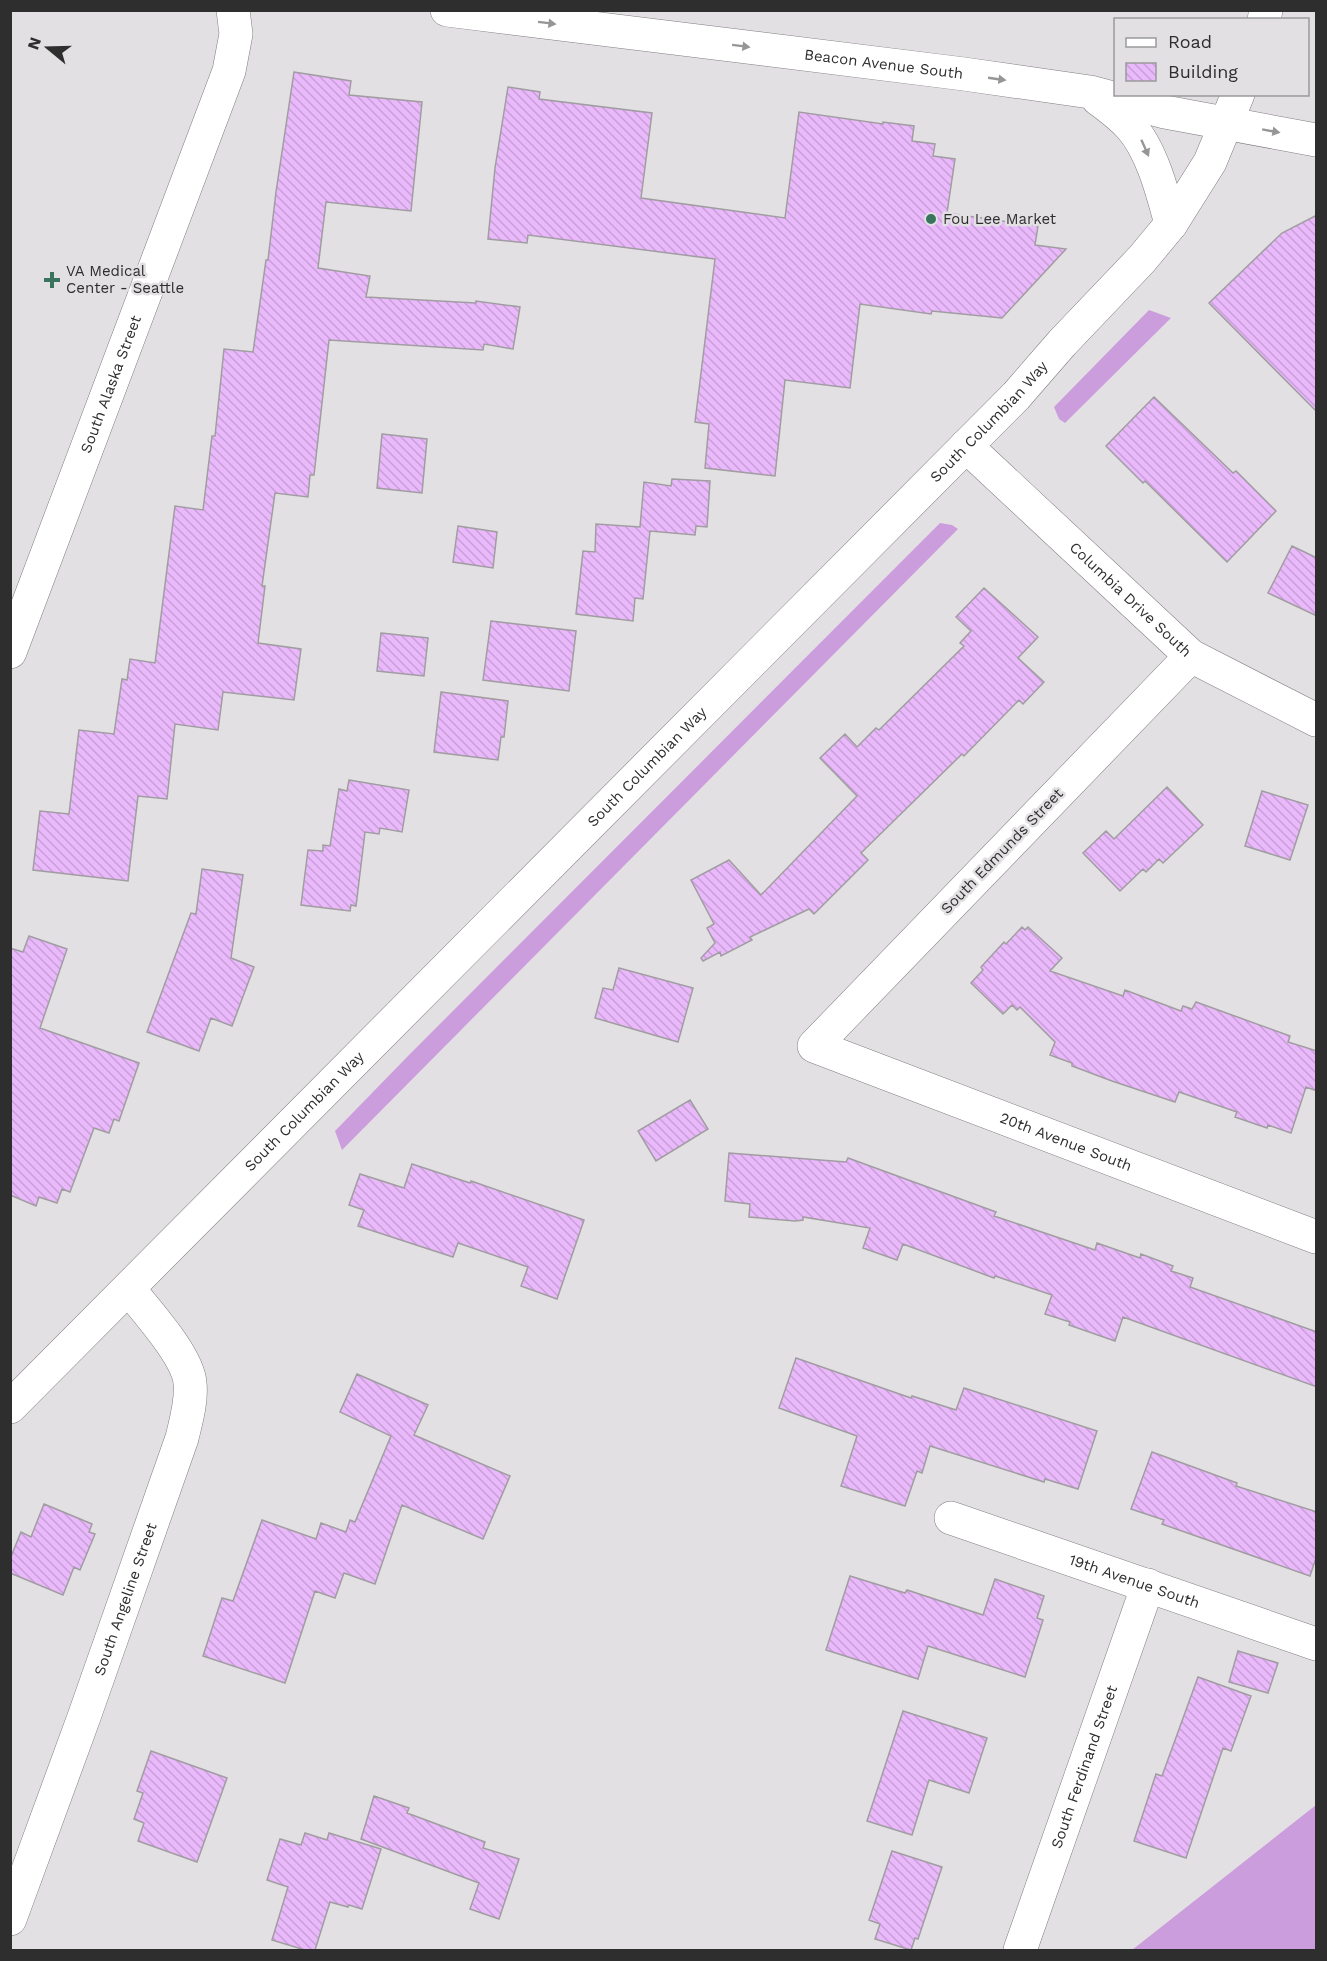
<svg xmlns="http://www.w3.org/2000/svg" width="1327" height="1961" font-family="'Work Sans',sans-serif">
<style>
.grass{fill:#cc9ddd}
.building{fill:url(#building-back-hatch);stroke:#a09da1;stroke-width:1.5}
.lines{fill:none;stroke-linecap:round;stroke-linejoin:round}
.minor-casing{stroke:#807d81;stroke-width:34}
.major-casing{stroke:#807d81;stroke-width:34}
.minor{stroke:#fff;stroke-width:33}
.major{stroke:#fff;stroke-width:33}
.oneway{fill:#979697}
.poi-dot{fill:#39745e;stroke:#e3e0e4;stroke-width:2}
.labels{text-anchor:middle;stroke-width:5;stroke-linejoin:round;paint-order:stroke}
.street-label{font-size:15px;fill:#2f2e2f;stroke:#e3e0e4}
.poi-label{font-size:15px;fill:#2f2e2f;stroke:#e3e0e4;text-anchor:start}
</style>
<defs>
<pattern id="building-back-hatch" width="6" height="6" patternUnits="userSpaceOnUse" patternTransform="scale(1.5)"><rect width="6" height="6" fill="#e9b9fb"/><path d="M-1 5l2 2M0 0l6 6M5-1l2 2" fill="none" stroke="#c89fd7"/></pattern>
</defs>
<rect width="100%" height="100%" fill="#e3e0e4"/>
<path class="grass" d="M 1149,310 L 1171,318 L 1065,423 L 1059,419 L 1054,407 Z
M 940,523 L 952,525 L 958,529 L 342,1150 L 335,1131 L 407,1057 Z
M 1316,1805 L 1316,1950 L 1132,1950 Z"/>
<path class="building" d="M 294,72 L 351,81 L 349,95 L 422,102 L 411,211 L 326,202 L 318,268 L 370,276 L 366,297 L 476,303 L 476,301 L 520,307 L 513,349 L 484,344 L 483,350 L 329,340 L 314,475 L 310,475 L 308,497 L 275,493 L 262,586 L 265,586 L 258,643 L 301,649 L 294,700 L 223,692 L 218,730 L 175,724 L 167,799 L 138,796 L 128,881 L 33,870 L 40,811 L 69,814 L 79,730 L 114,734 L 122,679 L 127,680 L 130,659 L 155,663 L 175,506 L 203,510 L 212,436 L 215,436 L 224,349 L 253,352 L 266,260 L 268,260 L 276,192 Z
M 508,87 L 540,92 L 539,99 L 652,113 L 641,198 L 785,218 L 799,112 L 883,124 L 883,122 L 914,126 L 912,141 L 935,144 L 933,156 L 955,159 L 947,213 L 1038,226 L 1035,245 L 1066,249 L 1002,318 L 932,311 L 931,314 L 860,304 L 850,388 L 785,380 L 775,476 L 705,468 L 709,424 L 695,422 L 715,259 L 528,235 L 527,243 L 488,239 L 495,168 Z
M 1317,215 L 1317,412 L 1209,303 L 1282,233 Z
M 1154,397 L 1233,473 L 1236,471 L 1276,511 L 1227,562 L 1145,481 L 1143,483 L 1106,446 Z
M 382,434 L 427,439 L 422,493 L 377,488 Z
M 672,479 L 710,481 L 707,527 L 696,526 L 695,535 L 650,531 L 643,599 L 635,598 L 633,621 L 576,614 L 583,551 L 595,552 L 596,524 L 640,527 L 644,482 L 671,486 Z
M 458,526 L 497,532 L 493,568 L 453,562 Z
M 1292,546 L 1317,558 L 1317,616 L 1268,593 Z
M 984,588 L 1038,637 L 1018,658 L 1044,682 L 1023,704 L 1019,700 L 964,756 L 962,754 L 861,853 L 868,860 L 814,914 L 809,909 L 750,937 L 752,940 L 721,956 L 720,952 L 703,961 L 701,958 L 715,943 L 707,928 L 714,924 L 691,880 L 729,860 L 761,895 L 857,796 L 820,758 L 845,734 L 857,747 L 876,728 L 879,730 L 964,646 L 960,643 L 971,631 L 956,617 Z
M 491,621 L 576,631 L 569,691 L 483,680 Z
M 381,633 L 428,638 L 424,676 L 377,671 Z
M 441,692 L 508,701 L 504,737 L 501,737 L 498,760 L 434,752 Z
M 349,780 L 409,790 L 402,832 L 380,828 L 379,834 L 365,832 L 356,906 L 351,905 L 350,911 L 301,905 L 308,850 L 323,851 L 323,845 L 330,846 L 339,789 L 347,791 Z
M 1167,787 L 1203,825 L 1163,863 L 1159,859 L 1146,872 L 1143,869 L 1120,891 L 1083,853 L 1106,831 L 1114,839 Z
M 1262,791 L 1308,805 L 1290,860 L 1245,846 Z
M 202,869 L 243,875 L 231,958 L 254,967 L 232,1026 L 211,1018 L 199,1051 L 147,1032 L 191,913 L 196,914 Z
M 1022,927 L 1025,930 L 1028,927 L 1062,958 L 1050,971 L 1123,996 L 1125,990 L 1181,1011 L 1183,1006 L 1192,1009 L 1196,1002 L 1290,1036 L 1288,1042 L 1317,1051 L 1317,1091 L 1306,1087 L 1291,1133 L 1268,1125 L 1267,1128 L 1235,1117 L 1237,1112 L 1179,1092 L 1175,1102 L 1112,1081 L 1072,1066 L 1072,1063 L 1050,1055 L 1055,1042 L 1020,1007 L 1017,1010 L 1012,1005 L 1003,1014 L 971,983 L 983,970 L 981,967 L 1004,942 L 1006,944 Z
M 29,936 L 67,949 L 40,1028 L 139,1063 L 119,1121 L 114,1119 L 109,1133 L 94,1128 L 70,1192 L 62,1189 L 57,1203 L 39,1197 L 36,1206 L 10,1195 L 10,948 L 23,952 Z
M 619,968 L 693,988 L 678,1042 L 595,1018 L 603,988 L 613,990 Z
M 690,1100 L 708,1129 L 656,1161 L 638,1131 Z
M 729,1153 L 846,1162 L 848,1158 L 996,1212 L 994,1216 L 1095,1250 L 1097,1243 L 1140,1258 L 1141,1254 L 1173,1266 L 1171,1271 L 1193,1278 L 1190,1287 L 1317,1332 L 1317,1387 L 1123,1317 L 1115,1341 L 1069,1325 L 1070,1322 L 1045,1314 L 1052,1295 L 995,1276 L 994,1278 L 903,1244 L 897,1260 L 863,1248 L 870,1228 L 803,1217 L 803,1220 L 795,1221 L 749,1217 L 750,1204 L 725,1201 Z
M 412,1164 L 470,1183 L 471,1181 L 584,1220 L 557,1299 L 521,1286 L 528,1267 L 458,1243 L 453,1257 L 358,1226 L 364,1210 L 349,1205 L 360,1174 L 404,1188 Z
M 796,1358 L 911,1398 L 912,1396 L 956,1410 L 964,1388 L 1097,1431 L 1078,1489 L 1045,1479 L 1044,1482 L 930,1446 L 922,1473 L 917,1471 L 905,1506 L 841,1486 L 857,1436 L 779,1408 Z
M 357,1374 L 428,1405 L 414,1435 L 510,1476 L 483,1539 L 402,1505 L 375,1584 L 344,1573 L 335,1598 L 315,1591 L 285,1683 L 203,1656 L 222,1598 L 233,1601 L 262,1520 L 316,1539 L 321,1523 L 346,1532 L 350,1520 L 355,1522 L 391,1436 L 340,1412 Z
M 1152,1452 L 1237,1483 L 1236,1486 L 1317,1512 L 1317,1555 L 1310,1576 L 1162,1524 L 1164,1520 L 1131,1509 Z
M 44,1504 L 92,1524 L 89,1532 L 95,1534 L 80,1570 L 74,1567 L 63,1595 L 10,1573 L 10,1559 L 21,1532 L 31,1537 Z
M 850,1576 L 905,1593 L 907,1590 L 983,1615 L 995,1579 L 1044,1596 L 1037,1618 L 1043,1620 L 1025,1677 L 928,1646 L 918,1679 L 826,1650 Z
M 1238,1651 L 1278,1663 L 1268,1693 L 1229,1682 Z
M 1198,1677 L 1251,1696 L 1231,1751 L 1223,1748 L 1186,1858 L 1134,1841 L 1156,1774 L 1162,1776 Z
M 903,1711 L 987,1738 L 969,1793 L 929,1780 L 912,1835 L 867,1821 Z
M 151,1751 L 227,1778 L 197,1862 L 138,1841 L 144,1823 L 134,1819 L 143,1793 L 137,1791 Z
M 374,1796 L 409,1808 L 407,1813 L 485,1842 L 483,1848 L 519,1859 L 499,1919 L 470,1909 L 479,1883 L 361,1839 Z
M 305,1833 L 327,1840 L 329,1833 L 381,1849 L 362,1909 L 349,1905 L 348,1907 L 330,1902 L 315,1950 L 305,1950 L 272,1940 L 288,1887 L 267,1880 L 280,1839 L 301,1845 Z
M 892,1851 L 942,1867 L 918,1939 L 915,1938 L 911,1950 L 875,1939 L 880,1924 L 869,1920 Z"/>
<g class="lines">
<g class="minor-casing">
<g id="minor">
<path id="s1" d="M 966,446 L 1191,656 L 1316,720"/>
<path id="s2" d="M 10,652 L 229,71 L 236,34 L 233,10"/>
<path id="s3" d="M 1191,656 L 814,1046 L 1316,1237"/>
<path id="s4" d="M 951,1518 L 1316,1644"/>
<path id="s5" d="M 10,1919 L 84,1717 L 182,1438 C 186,1421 192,1401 190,1383 C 188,1356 146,1311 129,1289"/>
<path id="s6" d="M 1020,1950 L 1148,1585"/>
</g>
</g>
<g class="major-casing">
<g id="major">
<path id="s7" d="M 447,10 L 964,74 L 1090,92 L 1165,112 L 1316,140"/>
<path d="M 1264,20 L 1266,10"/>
<path d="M 1098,99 C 1109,107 1121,116 1130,126 C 1152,150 1163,194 1171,224"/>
<path id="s8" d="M 10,1407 L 1016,396 L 1062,343 L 1142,259 L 1171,224 L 1210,162 L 1238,94"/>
</g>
</g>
<use href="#minor" class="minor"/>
<use href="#major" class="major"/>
</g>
<defs><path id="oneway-solid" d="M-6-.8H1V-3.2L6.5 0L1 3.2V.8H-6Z" transform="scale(1.5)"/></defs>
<g class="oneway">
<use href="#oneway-solid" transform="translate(547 23) rotate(7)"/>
<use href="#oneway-solid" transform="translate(741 46) rotate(7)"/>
<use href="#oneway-solid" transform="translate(997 79) rotate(8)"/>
<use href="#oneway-solid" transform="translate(1271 131) rotate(10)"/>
<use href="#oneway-solid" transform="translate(1145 148) rotate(66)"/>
</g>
<g class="poi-dot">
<circle cx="931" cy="219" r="6"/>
<path d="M49 271h6v6h6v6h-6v6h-6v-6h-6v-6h6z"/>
</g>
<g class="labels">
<g class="street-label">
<text dy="5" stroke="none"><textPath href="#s7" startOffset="440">Beacon Avenue South</textPath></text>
<text dy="5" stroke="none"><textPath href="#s2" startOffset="286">South Alaska Street</textPath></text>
<text dy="5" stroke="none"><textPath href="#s8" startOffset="1389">South Columbian Way</textPath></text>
<text dy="5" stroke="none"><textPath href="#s1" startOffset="225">Columbia Drive South</textPath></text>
<text dy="5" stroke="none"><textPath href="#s8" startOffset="903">South Columbian Way</textPath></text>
<text transform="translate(1002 851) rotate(-46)" y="5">South Edmunds Street</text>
<text dy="5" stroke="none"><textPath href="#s8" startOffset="417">South Columbian Way</textPath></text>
<text dy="5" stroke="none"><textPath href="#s3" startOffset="812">20th Avenue South</textPath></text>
<text dy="5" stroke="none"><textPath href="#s4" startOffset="194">19th Avenue South</textPath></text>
<text dy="5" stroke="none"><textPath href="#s5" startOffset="340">South Angeline Street</textPath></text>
<text dy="5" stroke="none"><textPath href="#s6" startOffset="194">South Ferdinand Street</textPath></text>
</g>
<g class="poi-label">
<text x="943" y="224">Fou Lee Market</text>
<text x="66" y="276">VA Medical<tspan x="66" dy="17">Center - Seattle</tspan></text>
</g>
</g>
<rect width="1327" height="1961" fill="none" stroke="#2f2e2f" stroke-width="24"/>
<rect x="1114" y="18" width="195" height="78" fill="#e3e0e4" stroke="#9b999c" stroke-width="1.5"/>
<rect x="1126" y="38" width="30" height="9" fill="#ffffff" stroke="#9b999c" stroke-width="1.5"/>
<text x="1168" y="48" font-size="18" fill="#2f2e2f">Road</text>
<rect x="1126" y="63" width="30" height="18" fill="url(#building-back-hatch)" stroke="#9b999c" stroke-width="1.5"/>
<text x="1168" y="78" font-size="18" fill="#2f2e2f">Building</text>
<g transform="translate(48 48) rotate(289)" stroke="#e3e0e4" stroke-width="4.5" paint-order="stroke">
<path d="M0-4.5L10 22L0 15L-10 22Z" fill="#2f2e2f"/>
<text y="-9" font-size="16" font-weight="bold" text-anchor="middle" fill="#2f2e2f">N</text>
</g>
</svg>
